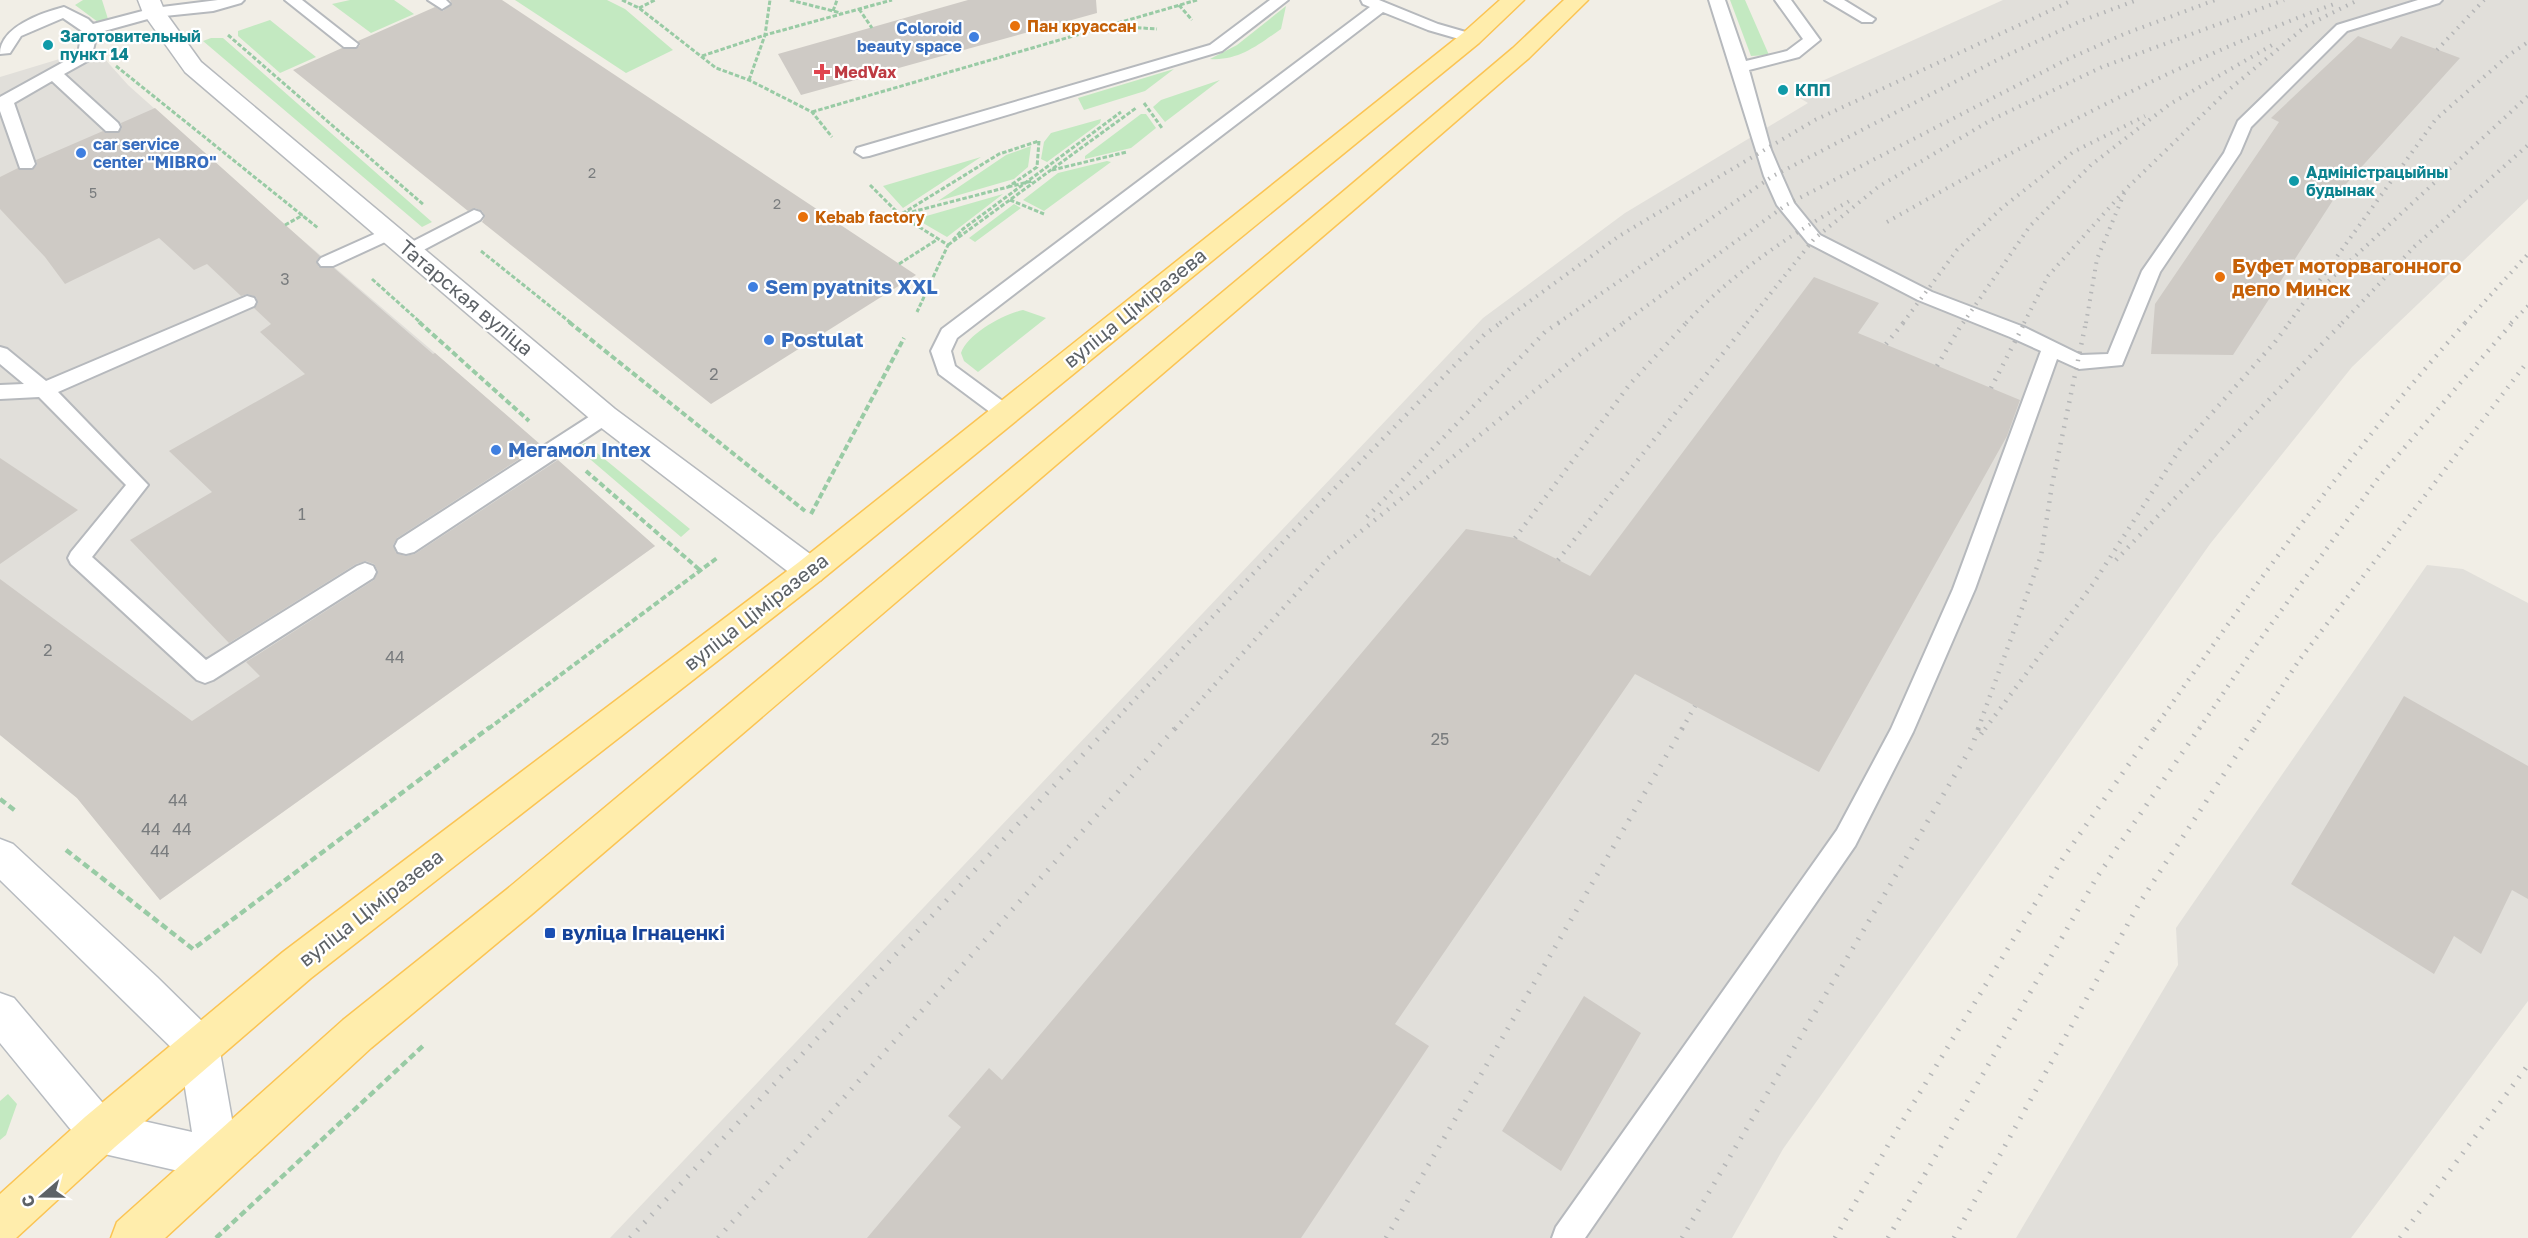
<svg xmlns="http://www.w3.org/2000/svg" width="2528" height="1238" font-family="'Golos Text',sans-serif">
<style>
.industrial{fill:#e1dfda}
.green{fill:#c3e9c1}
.building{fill:#cecac5}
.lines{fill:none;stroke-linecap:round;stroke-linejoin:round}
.lane-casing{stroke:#b6b9bd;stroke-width:4}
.street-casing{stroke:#b6b9bd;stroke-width:3}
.secondary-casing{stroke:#b7bbc0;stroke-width:3}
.primary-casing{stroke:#fbc454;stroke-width:3}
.path-far2{stroke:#99cba5;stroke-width:3;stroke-dasharray:4.5 2;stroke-linecap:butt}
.path-far1{stroke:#99cba5;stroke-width:4;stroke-dasharray:6 3;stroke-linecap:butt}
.path{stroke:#99cba5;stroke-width:4.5;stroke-dasharray:7 4;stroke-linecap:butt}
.lane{fill:#fff;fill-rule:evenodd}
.street{fill:#fff;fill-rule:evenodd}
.secondary{fill:#fff;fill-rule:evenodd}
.primary{fill:#ffedac;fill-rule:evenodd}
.rail-far2{stroke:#b5b6b7;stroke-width:4;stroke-dasharray:1.5 6;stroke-linecap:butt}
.rail-far1{stroke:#b5b6b7;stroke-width:4.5;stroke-dasharray:1.5 7;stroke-linecap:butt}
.rail{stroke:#b5b6b7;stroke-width:5;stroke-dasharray:1.5 9;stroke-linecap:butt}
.food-dot{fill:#e8710a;stroke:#fff;stroke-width:2}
.shop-dot{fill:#3f7fe0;stroke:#fff;stroke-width:2}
.culture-dot{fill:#0f9aa8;stroke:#fff;stroke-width:2}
.health-dot{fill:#e0444e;stroke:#fff;stroke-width:2}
.transit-dot{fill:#1a4fb4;stroke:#fff;stroke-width:2}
.labels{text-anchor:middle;stroke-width:4.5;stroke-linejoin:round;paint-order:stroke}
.far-number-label{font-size:14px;fill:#797c7e}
.far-food-label{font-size:16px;font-weight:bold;fill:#c56008;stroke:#fff;text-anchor:start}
.far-shop-label{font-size:16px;font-weight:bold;fill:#366cbe;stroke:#fff;text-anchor:end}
.far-culture-label{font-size:16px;font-weight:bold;fill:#0d838f;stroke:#fff;text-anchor:start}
.far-health-label{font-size:16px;font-weight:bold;fill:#be3a42;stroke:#fff;text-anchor:start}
.number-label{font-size:16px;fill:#797c7e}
.food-label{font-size:20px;font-weight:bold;fill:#c56008;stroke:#fff;text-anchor:start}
.shop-label{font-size:20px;font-weight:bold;fill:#366cbe;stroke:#fff;text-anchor:start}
.street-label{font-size:20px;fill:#5d6267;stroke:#fff}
.transit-label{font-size:20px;font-weight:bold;fill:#164399;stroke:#fff;text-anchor:start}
</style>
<rect width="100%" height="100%" fill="#f1eee6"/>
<path class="industrial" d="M 2003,0 L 2528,0 L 2528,199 L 2352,367 L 2210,544 L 1783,1149 L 1732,1238 L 610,1238 L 1483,318 L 1625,213 L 1808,103 L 1793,94 Z
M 76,54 L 103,57 L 128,85 L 285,225 L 435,353 L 655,546 L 160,900 L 77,798 L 0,735 L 0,77 Z
M 2427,565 L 2463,569 L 2528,603 L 2528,1001 L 2351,1238 L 2016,1238 L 2178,965 L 2176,928 Z"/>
<path class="green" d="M 83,0 L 102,0 L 108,19 L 98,22 L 75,5 Z
M 350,0 L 394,0 L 414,14 L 371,33 L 332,4 Z
M 515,0 L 607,0 L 625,9 L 673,50 L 626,73 Z
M 1730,0 L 1745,0 L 1769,55 L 1751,56 Z
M 1286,6 L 1281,29 C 1258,45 1239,61 1210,59 L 1237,45 Z
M 270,20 L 316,57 L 280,73 L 238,36 L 238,31 Z
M 211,38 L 223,38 L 432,222 L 422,227 L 203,41 Z
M 1174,69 L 1145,91 L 1084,110 L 1078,98 Z
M 1220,80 L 1165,122 L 1153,107 L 1161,100 Z
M 1141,114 L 1146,114 L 1156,128 L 1131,148 L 1085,159 L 1085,156 Z
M 1101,119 L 1100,123 L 1047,162 L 1041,159 L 1044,142 L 1051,133 Z
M 1031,146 L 1028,167 L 1014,179 L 938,201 L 1006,155 Z
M 981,157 L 903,208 L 883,186 Z
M 1107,161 L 1111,162 L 1044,211 L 1023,200 L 1058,173 Z
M 1003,194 L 947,237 L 916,219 Z
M 1014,204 L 1021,208 L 975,242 L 969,238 Z
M 1023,310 L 1046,318 L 978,372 L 964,361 L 961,353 C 967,334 1004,314 1023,310 Z
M 585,443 L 690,529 L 681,537 L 577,448 Z
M 8,1094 L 17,1104 L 6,1135 L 0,1140 L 0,1101 Z"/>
<path class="building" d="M 450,0 L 502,0 L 916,275 L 711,404 L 482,222 L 485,216 L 482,211 L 475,208 L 468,211 L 293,70 L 342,48 L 356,49 L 360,45 L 358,41 L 435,7 L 443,11 L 452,4 Z
M 968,0 L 1096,0 L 1097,13 L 801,95 L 778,54 Z
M 2358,36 L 2391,49 L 2401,36 L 2460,58 L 2337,194 L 2233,355 L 2151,354 L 2155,304 L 2279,122 L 2271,118 Z
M 155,108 L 320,256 L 316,262 L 319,267 L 334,268 L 433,354 L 435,353 L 541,445 L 397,538 L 393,545 L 396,553 L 405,556 L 415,554 L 558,460 L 655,546 L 160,900 L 77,798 L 0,735 L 0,579 L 192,721 L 260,676 L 246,662 L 374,580 L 378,571 L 374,564 L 366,561 L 356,564 L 229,643 L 130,540 L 212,492 L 169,451 L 305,374 L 260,332 L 271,324 L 254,308 L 258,303 L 256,297 L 248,294 L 241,296 L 207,264 L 194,270 L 159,238 L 65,284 L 45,257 L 0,209 L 0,177 L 18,168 L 32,170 L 37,165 L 36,160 L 103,131 L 106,133 L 118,133 L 122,128 L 121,123 Z
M 1814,277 L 1879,303 L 1858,333 L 2020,400 L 2007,436 L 1819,772 L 1635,674 L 1395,1024 L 1429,1046 L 1301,1238 L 867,1238 L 961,1127 L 948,1116 L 989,1068 L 1002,1080 L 1466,529 L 1515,538 L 1590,576 Z
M 0,458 L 78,510 L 0,564 Z
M 2404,696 L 2528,766 L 2528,899 L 2512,890 L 2481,954 L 2454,936 L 2434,974 L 2291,884 Z
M 1584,996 L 1641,1033 L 1561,1171 L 1502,1131 Z"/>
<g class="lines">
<g class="lane-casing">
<path id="lane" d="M 218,0 L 244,0 L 241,3 L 213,11 L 155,17 L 97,33 L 91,59 L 64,74 L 118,123 L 120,127 L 118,131 L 106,131 L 52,81 L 14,103 L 35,164 L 32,168 L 20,168 L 0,111 L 0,97 L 78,54 L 82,31 L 63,18 L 21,36 L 10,53 L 0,54 C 0,27 41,13 64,7 L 88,19 L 93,24 L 154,8 Z
M 285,0 L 302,0 L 358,44 L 356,47 L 344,47 Z
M 428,0 L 446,0 L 450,4 L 442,9 Z
M 1270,0 L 1288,0 L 1222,51 L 869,156 L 863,157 L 855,152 L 857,148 L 1210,45 Z
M 1361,0 L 1379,0 L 1438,24 L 1476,35 L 1479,38 L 1471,43 L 1466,41 L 1428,30 L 1383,12 L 957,338 L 951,351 L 955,366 L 1012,408 L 1015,413 L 1012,418 L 1005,420 L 998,418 L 939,374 L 931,351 L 942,329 L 1370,7 L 1363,4 Z
M 1709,0 L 1725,0 L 1746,61 L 1787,51 L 1803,39 L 1775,0 L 1791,0 L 1820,40 L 1799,57 L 1749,70 L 1771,150 L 1782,176 L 1794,203 L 1820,235 L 1932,292 L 2024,327 L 2081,355 L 2108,354 L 2142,271 L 2224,153 L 2238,121 L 2337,25 L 2418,0 L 2442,0 L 2439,3 L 2347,31 L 2251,127 L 2240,153 L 2160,272 L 2122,365 L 2079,369 L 2057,359 L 1975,589 L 1913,732 L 1855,846 L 1585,1238 L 1552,1238 L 1556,1227 L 1837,830 L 1891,729 L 1953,589 L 2041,351 L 2010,337 L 1918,300 L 1808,243 L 1777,205 L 1764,176 Z
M 1825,0 L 1844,0 L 1875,19 L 1872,22 L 1862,22 Z
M 474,210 L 480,212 L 483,216 L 480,220 L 414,255 L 402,255 L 399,251 L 402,247 Z
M 390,227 L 396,229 L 399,233 L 396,237 L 333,266 L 321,266 L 318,262 L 321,258 Z
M 247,296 L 254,298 L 256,302 L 254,306 L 58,392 L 148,485 L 92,557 L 206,660 L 357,566 L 365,563 L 373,566 L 376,572 L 373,578 L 213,680 L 205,683 L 197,680 L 71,564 L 68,558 L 71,552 L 126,485 L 39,397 L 0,399 L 0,385 L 24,384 L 0,364 L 0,347 L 7,349 L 46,381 Z
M 605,409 L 612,411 L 615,416 L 612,421 L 414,552 L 406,554 L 398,552 L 395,546 L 398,540 L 598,411 Z"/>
</g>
<g class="street-casing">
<path id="street" d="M 138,0 L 160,0 L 165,12 L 201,62 L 615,409 L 821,562 L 826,571 L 821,580 L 810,584 L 799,580 L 595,423 L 185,72 L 143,13 Z"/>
</g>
<g class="secondary-casing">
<path id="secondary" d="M 0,839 L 13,844 L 157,977 L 213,1032 L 219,1046 L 239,1159 L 233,1174 L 218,1180 L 100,1153 L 85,1147 L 0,1043 L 0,993 L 14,998 L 112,1114 L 192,1132 L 180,1056 L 0,880 Z"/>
</g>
<g class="primary-casing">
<path id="primary" d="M 1500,0 L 1524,0 L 1479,43 L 821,580 L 311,978 L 115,1147 L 16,1238 L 0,1238 L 0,1194 L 85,1117 L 283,952 L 799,562 L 1463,33 Z
M 1564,0 L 1588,0 L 1529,58 L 1357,207 L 532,914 L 371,1048 L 165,1238 L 111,1238 L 117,1222 L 343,1020 L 506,890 L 1339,195 L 1513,48 Z"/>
</g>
<path class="path-far2" d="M 622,0 L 639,8 L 716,68 L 749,80 L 812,112 L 832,137
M 790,0 L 841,13
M 1179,5 L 1192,20
M 639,8 L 655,0
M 859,9 L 872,28
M 833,11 L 837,0
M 1111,26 L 1157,29
M 228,35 L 424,205
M 702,56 L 765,35 L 892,0
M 116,66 L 318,228
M 749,80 L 765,35 L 770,0
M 1144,103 L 1162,128
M 812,112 L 1197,0
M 1039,141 L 1037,167 L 1008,187 L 900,215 L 999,154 Z
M 1052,170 L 1127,152
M 870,185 L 900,215 L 948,245 L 917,312
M 1008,187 L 1032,181
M 1010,200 L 1044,214
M 285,225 L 303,215
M 953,240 L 963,229 L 1121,112
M 948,245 L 1136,108
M 481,251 L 571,323
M 899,264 L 938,239
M 372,279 L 421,323"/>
<path class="path-far1" d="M 419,322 L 529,421
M 569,322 L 805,511
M 586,471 L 701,571
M 811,514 L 904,338
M 488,729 L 717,558"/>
<path class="path" d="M 0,799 L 17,812
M 66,850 L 193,949 L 490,727
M 216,1238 L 424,1045"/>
<use href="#lane" class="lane"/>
<use href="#street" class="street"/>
<use href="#secondary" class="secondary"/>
<use href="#primary" class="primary"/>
<path class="rail-far2" d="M 2437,50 L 2484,0
M 1887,222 C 2033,139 2179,61 2337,3
M 2323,286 L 2528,96
M 1500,323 L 1619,236 L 1815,120 L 2073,0
M 1558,323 L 1773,176 L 2001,58 L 2081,21 L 2137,0
M 1623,323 L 1786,205 L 2066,60 L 2124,34 L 2215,0
M 1686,323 C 1733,272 1793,233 1853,199
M 1747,323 L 1814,239 L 1878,187 L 1991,120 L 2102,67 L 2284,0
M 1903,323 L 1957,250 L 2003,207 L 2073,152 L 2145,116
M 1963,323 L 2030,226 L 2091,165 L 2170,104 L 2274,44
M 2024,323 L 2048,276 L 2126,189 L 2226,92 L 2306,26 L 2358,0
M 2086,323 L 2097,259 L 2126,189
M 2289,323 L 2436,119 L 2509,55 L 2528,42
M 2342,323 L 2415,246 L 2528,145
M 2465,323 L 2528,254
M 2511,323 L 2528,306"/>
<path class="rail-far1" d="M 1886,344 L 1904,322
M 1937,366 L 1963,322
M 1991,388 L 2025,322
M 1367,517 L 1546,331 L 1560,322
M 1515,538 L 1630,384 L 1687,322
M 1558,560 L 1748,322
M 2116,560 L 2343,322
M 1107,729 L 1298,526 L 1485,334 L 1502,322
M 1175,729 L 1328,558 L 1579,355 L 1625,322
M 1682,729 L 1695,706
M 1978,729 L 2041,556 L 2052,485 L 2086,322
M 1985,729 L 2093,584 L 2180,449 L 2275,342 L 2290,322
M 2154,729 C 2252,589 2352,449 2466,322
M 2199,729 L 2256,645 L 2379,477 L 2513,322
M 2254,729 L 2300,659 L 2528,361"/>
<path class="rail" d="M 1981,734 L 1986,727
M 630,1238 L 1109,727
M 718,1238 L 1176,727
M 1386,1238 L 1683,727
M 1682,1238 L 1972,746 L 1979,727
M 1835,1238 L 1891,1140 L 2063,858 L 2155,727
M 1888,1238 L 2097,877 L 2200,727
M 1954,1238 L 2140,902 L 2255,727
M 2400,1238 L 2528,1065"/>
</g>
<g class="food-dot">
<circle cx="1015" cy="26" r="6"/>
<circle cx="803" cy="217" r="6"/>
<circle cx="2220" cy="277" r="6"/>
</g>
<g class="shop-dot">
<circle cx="974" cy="37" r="6"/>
<circle cx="81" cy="153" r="6"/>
<circle cx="753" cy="287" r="6"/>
<circle cx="769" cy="340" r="6"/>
<circle cx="496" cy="450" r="6"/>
</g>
<g class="culture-dot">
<circle cx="48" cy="45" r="6"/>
<circle cx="1783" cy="90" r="6"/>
<circle cx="2294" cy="181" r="6"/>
</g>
<path class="health-dot" d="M819 63h6v6h6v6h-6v6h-6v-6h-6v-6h6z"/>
<rect class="transit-dot" x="544" y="927" width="12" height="12" rx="3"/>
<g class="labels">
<g class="far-number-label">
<text x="592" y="178">2</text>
<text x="93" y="198">5</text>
<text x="777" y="209">2</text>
</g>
<g class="far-food-label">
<text x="1027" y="32">Пан круассан</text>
<text x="815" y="223">Kebab factory</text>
</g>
<g class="far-shop-label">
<text x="962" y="34">Coloroid<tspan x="962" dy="18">beauty space</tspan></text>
<text x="93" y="150" text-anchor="start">car service<tspan x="93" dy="18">center "MIBRO"</tspan></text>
</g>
<g class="far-culture-label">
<text x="60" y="42">Заготовительный<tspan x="60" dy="18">пункт 14</tspan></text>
<text x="1795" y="96">КПП</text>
<text x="2306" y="178">Адміністрацыйны<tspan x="2306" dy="18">будынак</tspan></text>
</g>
<g class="far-health-label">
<text x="834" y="78">MedVax</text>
</g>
<g class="number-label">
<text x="285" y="285">3</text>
<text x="714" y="380">2</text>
<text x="302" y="520">1</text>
<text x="48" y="656">2</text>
<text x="395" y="663">44</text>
<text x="1440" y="745">25</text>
<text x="178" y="806">44</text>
<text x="151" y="835">44</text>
<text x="182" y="835">44</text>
<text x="160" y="857">44</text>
</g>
<g class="food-label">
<text x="2232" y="273">Буфет моторвагонного<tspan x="2232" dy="23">депо Минск</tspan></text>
</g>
<g class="shop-label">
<text x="765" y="294">Sem pyatnits XXL</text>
<text x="781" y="347">Postulat</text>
<text x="508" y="457">Мегамол Intex</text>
</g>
<g class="street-label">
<text transform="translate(466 298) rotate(40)" y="7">Татарская вуліца</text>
<text transform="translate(1135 308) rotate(-39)" y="7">вуліца Ціміразева</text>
<text transform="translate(756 612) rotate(-38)" y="7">вуліца Ціміразева</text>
<text transform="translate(371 908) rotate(-38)" y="7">вуліца Ціміразева</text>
</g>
<g class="transit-label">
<text x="562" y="940">вуліца Ігнаценкі</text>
</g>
</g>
<g transform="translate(42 1196) rotate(250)" stroke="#ffffff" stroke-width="4.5" paint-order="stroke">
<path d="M0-4.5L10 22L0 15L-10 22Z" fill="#5d6267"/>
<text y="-9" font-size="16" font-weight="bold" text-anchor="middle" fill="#5d6267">С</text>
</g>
</svg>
